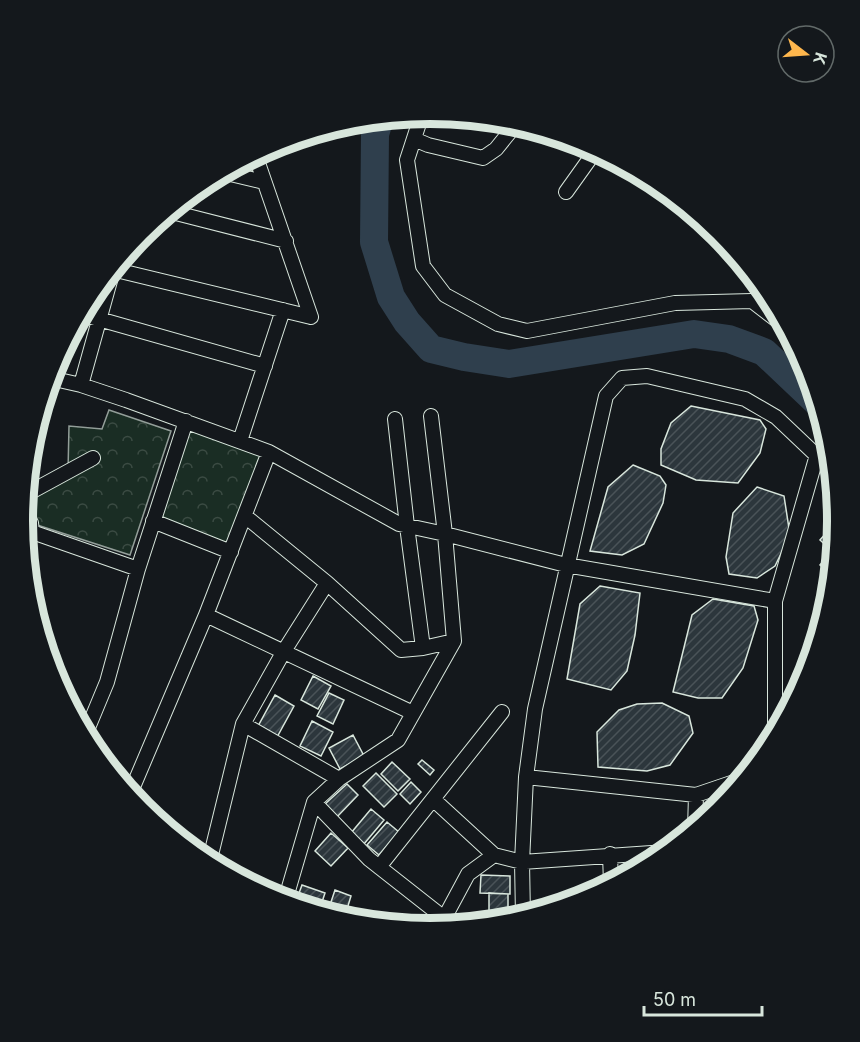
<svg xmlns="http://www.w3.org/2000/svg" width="860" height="1042" font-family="Inter,sans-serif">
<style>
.park{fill:url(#park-crowns);stroke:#939e99;stroke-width:1.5}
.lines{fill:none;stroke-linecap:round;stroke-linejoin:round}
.river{stroke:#2f3f4d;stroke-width:28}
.building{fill:url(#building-hatch);stroke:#d8e6dc;stroke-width:1.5}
.minor-casing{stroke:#d8e6dc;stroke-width:16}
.minor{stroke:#14181c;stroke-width:14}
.rim{fill:none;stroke:#d8e6dc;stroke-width:8}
</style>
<defs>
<pattern id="park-crowns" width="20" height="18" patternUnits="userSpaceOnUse" patternTransform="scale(1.5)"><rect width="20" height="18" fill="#1a2d24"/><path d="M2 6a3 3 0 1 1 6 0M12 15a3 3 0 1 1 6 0" fill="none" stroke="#3b4b43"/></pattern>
<pattern id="building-hatch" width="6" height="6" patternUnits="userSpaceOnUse" patternTransform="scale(1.5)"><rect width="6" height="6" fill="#2c363c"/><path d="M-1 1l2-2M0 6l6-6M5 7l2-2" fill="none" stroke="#4a5358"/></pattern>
</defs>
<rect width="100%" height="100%" fill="#14181c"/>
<path class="park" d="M 109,410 L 171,431 L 130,555 L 31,523 L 24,511 L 25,495 L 68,471 L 69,426 L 102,429 Z
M 186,421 L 269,452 L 231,552 L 153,521 Z"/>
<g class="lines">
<path class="river" d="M 380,118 L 375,134 L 374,242 L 391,297 L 407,322 L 431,349 L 464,357 L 509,364 L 694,334 L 729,339 L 764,352 L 818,403"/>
</g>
<path class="building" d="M 691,406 L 760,420 L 766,429 L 760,453 L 738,483 L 696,480 L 661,465 L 661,449 L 671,423 Z
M 633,465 L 660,476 L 666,485 L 663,503 L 644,544 L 622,555 L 590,551 L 608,487 Z
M 757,487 L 784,496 L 790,535 L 775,566 L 757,578 L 729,574 L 726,557 L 733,513 Z
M 837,521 L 832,576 L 820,565 L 832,551 L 820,540 Z
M 600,586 L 640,593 L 635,635 L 627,671 L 611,690 L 567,679 L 580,604 Z
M 713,599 L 754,606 L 758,620 L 743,668 L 722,698 L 698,698 L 673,692 L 692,615 Z
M 313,676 L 331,686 L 318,709 L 301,700 Z
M 329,693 L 344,700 L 333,724 L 317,716 Z
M 275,695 L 294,706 L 276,739 L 257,728 Z
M 662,703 L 689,716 L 693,733 L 670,765 L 647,771 L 598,767 L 597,732 L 619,710 L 637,704 Z
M 312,721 L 333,732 L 321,756 L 300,746 Z
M 353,735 L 364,756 L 340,769 L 329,748 Z
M 422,760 L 434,770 L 430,775 L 418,764 Z
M 392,762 L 410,779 L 398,791 L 381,774 Z
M 376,773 L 397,794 L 384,807 L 363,786 Z
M 411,782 L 421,792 L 410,804 L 400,794 Z
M 347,784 L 358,795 L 336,818 L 324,805 Z
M 371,809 L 384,820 L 364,844 L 351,833 Z
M 387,822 L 399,832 L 379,855 L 367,845 Z
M 331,833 L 348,848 L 331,866 L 315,851 Z
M 481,875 L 510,876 L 510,894 L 480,893 Z
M 302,885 L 325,893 L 319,911 L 295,904 Z
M 335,890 L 351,896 L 344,919 L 327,914 Z
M 489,893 L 508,894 L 508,921 L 489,923 Z"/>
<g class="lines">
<g class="minor-casing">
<path id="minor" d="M 422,114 L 407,160 L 423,266 L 445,295 L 498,324 L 527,331 L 675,303 L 752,301 L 786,327
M 414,139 L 428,145 L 483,158 L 496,149 L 517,123
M 257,153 L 257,160 L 311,317
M 222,172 L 264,182
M 566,192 L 596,150
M 168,211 L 286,241
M 112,269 L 311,317
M 81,314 L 265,366
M 50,378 L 81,385 L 126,400 L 269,452 L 399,524 L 445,534 L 566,565 L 775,601
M 81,385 L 113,270
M 395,419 L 407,526 L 423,648
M 240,441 L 283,310
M 25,495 L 93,458
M 24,511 L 31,523 L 32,532 L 25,543
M 245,516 L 327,583 L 401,650 L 423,648 L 454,641
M 153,521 L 231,552
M 32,532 L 138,569
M 206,615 L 413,713
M 44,646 L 47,649 L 46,651
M 243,724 L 339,779
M 85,735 L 107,682 L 138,569 L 186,421
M 775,735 L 775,601 L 817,455
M 526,777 L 696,795 L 743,779
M 130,794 L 206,615 L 269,452
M 433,799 L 494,855
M 314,802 L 369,859 L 444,918
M 695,829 L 696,795
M 610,854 L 611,884
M 209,863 L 243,724 L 284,651 L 327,583
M 379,867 L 502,712
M 285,901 L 314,802 L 339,779 L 398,740 L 454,641 L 445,534 L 431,416
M 523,916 L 522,862 L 526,777 L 535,709 L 606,396 L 622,378 L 647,376 L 745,399 L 776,417 L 832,470
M 439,928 L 468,874 L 494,855 L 522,862 L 666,852"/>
</g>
<use href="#minor" class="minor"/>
</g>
<path d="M0 0H860V1042H0ZM33 521a397 397 0 1 1 794 0a397 397 0 1 1-794 0Z" fill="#14181c" fill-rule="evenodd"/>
<path class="rim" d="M33 521a397 397 0 1 1 794 0a397 397 0 1 1-794 0Z"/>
<g transform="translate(806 54) rotate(107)"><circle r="28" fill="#14181c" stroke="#626a69" stroke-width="1.5"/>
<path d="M0-4.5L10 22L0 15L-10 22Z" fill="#ffb74d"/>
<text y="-9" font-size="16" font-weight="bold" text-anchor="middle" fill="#d8e6dc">K</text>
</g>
<path d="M644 1006v9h118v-9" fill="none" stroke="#d8e6dc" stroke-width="3"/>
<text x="653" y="1006" font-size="18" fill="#d8e6dc" stroke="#14181c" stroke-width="4.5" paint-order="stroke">50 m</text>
</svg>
